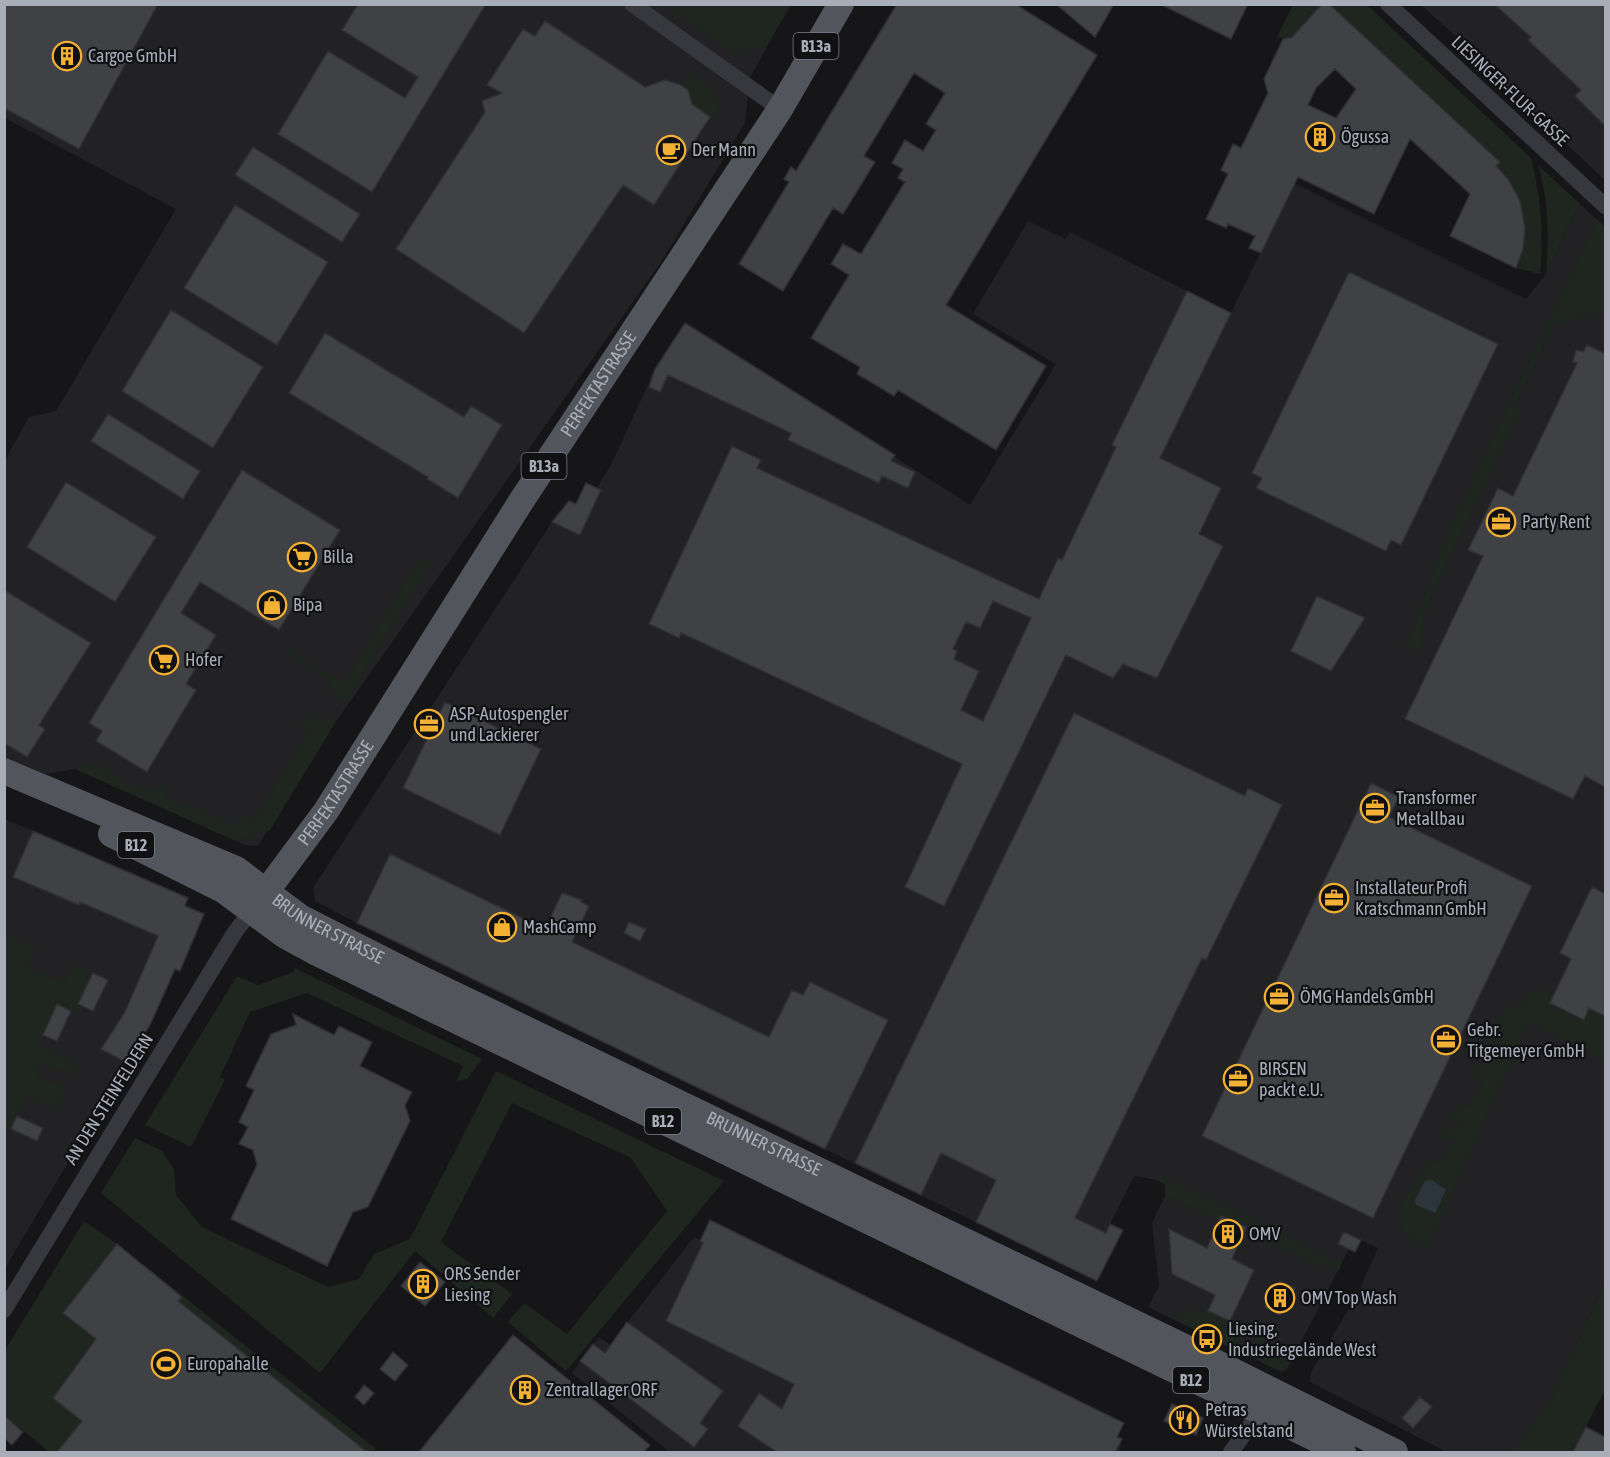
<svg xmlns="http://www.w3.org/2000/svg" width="1610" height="1457" font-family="'Asap Condensed',sans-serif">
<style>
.built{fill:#222225}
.green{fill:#1e261f}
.water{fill:#2c353c}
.building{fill:#404145;stroke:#303034;stroke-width:1.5;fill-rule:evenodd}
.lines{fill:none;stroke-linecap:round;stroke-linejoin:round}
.minor{stroke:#37383d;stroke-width:16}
.primary{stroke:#53555c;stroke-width:26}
.labels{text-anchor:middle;stroke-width:4.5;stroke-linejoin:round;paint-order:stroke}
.shield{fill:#111113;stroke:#7b7e86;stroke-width:1.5}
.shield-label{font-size:16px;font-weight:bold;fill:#a8adb8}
.poi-label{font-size:18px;fill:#a8adb8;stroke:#111113;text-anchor:start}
.street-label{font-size:18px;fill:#a8adb8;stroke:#111113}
</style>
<rect width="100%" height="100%" fill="#161618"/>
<path class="built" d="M 4,5 L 790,5 L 750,78 L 745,123 L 661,262 L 335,723 L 258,846 L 245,845 L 75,769 L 46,774 L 5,757 L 5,460 L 29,417 L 56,411 L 176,209 L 5,118 Z
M 1421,5 L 1605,5 L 1605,180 L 1482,65 L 1484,62 Z
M 1294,183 L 1526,299 L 1546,274 L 1580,204 L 1605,227 L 1605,1284 L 1526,1452 L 1447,1452 L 1310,1382 L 1311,1372 L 1356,1297 L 1378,1248 L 1361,1240 L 1349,1249 L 1287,1369 L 1277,1370 L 1148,1307 L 1159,1286 L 1152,1223 L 1167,1192 L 1165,1185 L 1157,1180 L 1134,1176 L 1085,1275 L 357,923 L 315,901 L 313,888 L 552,522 L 569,501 L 576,504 L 586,483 L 597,488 L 613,461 L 655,369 L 685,323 L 970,505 L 1056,364 L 973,314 L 1028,221 L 1065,239 L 1070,232 L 1231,313 Z
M 5,819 L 188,898 L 185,906 L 204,914 L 174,969 L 151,1024 L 5,1268 Z
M 710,1220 L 953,1339 L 1122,1439 L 1119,1452 L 670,1452 L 572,1373 L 599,1337 L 610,1345 L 694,1237 L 700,1240 Z"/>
<path class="green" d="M 665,5 L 791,5 L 766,46 L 734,54 Z
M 1293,5 L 1322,5 C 1311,16 1295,44 1277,37 Z
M 1329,5 L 1367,5 L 1531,158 C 1541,197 1544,234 1540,274 L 1516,268 C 1530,230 1524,196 1496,166 L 1500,162 Z
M 690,74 L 715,92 L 720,114 L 709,116 L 692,104 L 688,91 L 681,85 Z
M 1538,165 L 1580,204 L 1546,274 C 1549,237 1549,201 1538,165 Z
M 1597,219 L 1605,227 L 1605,311 L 1568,320 L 1552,328 L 1515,405 L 1522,409 L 1429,602 L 1423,624 L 1422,653 L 1404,644 L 1411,634 L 1449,529 Z
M 425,560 L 430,564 L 345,704 L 335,697 L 328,681 L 286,654 L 288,650 L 344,683 L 415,565 Z
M 320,715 L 335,723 L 270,830 L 236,841 L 75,769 C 103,752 119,787 145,789 C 152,789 162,785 169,784 L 164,795 L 236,826 L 242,813 L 253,821 L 309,730 L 299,723 Z
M 5,934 L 36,948 L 27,966 L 64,983 L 74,964 L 93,973 L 75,1012 L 57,1005 L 39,1046 L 79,1064 L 73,1076 L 41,1062 L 36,1074 L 67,1088 L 57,1111 L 26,1097 L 9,1133 L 5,1131 Z
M 295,968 L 482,1059 L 467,1079 L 457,1081 L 463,1066 L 307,993 L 250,1012 L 220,1077 L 225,1080 L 191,1147 L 145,1125 L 237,976 L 258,985 L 293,972 Z
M 1535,988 L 1553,996 L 1550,1003 L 1583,1020 L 1589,1008 L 1605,1016 L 1605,1060 L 1529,1022 L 1428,1247 C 1375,1225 1406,1199 1426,1162 L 1441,1162 L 1453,1140 L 1439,1138 L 1445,1128 L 1460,1128 L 1462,1122 L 1448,1122 L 1455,1107 L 1469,1107 L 1484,1078 L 1471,1076 L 1478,1063 L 1493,1062 L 1501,1042 L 1489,1042 L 1507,1003 L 1520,1009 L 1528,991 L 1533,993 Z
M 496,1071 L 724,1181 L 566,1371 L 508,1322 L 524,1303 L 567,1334 L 667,1211 L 631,1158 L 512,1103 L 441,1242 L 512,1294 L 493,1318 L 415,1251 L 320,1373 L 101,1193 L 135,1138 L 162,1151 L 174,1169 L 176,1195 L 202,1227 L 328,1287 L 359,1279 L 374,1254 L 410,1239 Z
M 1159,1175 L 1342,1263 L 1339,1270 L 1312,1263 L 1165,1196 L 1165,1185 L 1157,1180 Z
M 84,1221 L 117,1244 L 376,1449 L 373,1452 L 49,1452 L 5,1415 L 4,1352 Z
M 1605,1284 L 1605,1390 L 1573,1452 L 1513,1452 L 1550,1400 Z
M 1192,1310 L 1208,1311 L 1234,1324 L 1244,1354 L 1171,1318 Z
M 1259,1336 L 1290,1353 L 1295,1345 L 1299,1347 L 1287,1369 L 1282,1372 L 1262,1363 L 1254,1338 Z"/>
<path class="water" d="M 1432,1180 L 1446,1190 L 1435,1213 L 1416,1205 L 1415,1200 L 1425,1181 Z"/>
<path class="building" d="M 4,4 L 158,4 L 79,149 L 4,108 Z
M 358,4 L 486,4 L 372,192 L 278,134 L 328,51 L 405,98 L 418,77 L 342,30 Z
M 897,4 L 1015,4 L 1097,55 L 946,305 L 1046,366 L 996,450 L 898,390 L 894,396 L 857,374 L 860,367 L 811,338 L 849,275 L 831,264 L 843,244 L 861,254 L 905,182 L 898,178 L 903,169 L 892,163 L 905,140 L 923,151 L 936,130 L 926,124 L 945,93 L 914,73 L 864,156 L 875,162 L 843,214 L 833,208 L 783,291 L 739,264 L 789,182 L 784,179 L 791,167 L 796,171 Z
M 1056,4 L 1114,4 L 1095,37 Z
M 1160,4 L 1248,4 L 1231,39 Z
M 1322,4 L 1329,4 L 1500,162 L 1496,166 L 1508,179 L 1520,201 L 1525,228 L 1523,249 L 1516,268 L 1450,236 L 1470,194 L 1410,139 L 1374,214 L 1298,177 L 1261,253 L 1249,248 L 1255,236 L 1228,224 L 1226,228 L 1206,219 L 1228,174 L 1221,170 L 1233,144 L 1241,148 L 1268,93 L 1264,79 L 1283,39 L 1292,37 ZM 1335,69 L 1356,89 L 1336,118 L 1308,105 L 1316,88 Z
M 1494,4 L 1605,4 L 1605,126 L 1575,96 L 1581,90 L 1528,40 L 1531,37 Z
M 545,21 L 645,87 L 665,80 L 681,85 L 688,90 L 692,104 L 710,117 L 654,205 L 623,185 L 524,333 L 396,249 L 485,112 L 482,101 L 502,93 L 487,85 L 523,29 L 535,36 Z
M 253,147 L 360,214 L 342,242 L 235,175 Z
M 235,205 L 328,262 L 277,345 L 184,288 Z
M 1349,272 L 1498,344 L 1401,545 L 1391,540 L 1386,551 L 1256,488 L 1262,478 L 1252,473 Z
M 1187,291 L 1231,313 L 1160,458 L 1221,488 L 1199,534 L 1223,546 L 1157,678 L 1123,664 L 1113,678 L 1066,655 L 944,906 L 905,887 L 962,764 L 681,633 L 679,638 L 649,624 L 732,446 L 761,460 L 757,468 L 1039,599 L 1058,558 L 1062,560 L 1116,447 L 1112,445 ZM 993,601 L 1031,618 L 983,721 L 961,710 L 979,671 L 954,659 L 957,651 L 953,649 L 966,622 L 980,628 Z
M 171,310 L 263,367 L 213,448 L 122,391 Z
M 685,323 L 895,455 L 891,461 L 915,472 L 908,488 L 882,476 L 879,483 L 788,440 L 791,433 L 668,375 L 660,392 L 649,387 L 655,369 Z
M 325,333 L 464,417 L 471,406 L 502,425 L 458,498 L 427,479 L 428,477 L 289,393 Z
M 1587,345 L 1605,354 L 1605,787 L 1585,776 L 1573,799 L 1405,719 L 1483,556 L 1468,550 L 1498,488 L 1513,496 L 1577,363 L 1573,362 L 1576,350 L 1583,352 Z
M 108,414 L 200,471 L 183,499 L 91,441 Z
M 242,470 L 340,530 L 279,630 L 200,582 L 181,613 L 216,635 L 186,684 L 196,690 L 147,772 L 96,741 L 102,731 L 89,723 Z
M 66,482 L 156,537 L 115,602 L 27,547 Z
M 586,483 L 601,490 L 580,535 L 552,522 L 569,501 L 576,504 Z
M 4,590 L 91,643 L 39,725 L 45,729 L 27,757 L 4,743 Z
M 1317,596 L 1365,618 L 1331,671 L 1291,651 Z
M 445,702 L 541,749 L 500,835 L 403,788 Z
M 1074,713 L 1245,796 L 1248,788 L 1282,805 L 1206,960 L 1202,958 L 1075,1218 L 1106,1233 L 1110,1224 L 1123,1230 L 1097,1281 L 976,1222 L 996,1180 L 941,1153 L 921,1195 L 855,1163 Z
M 1371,783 L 1399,797 L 1389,817 L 1532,886 L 1373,1218 L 1202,1136 Z
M 33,831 L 188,898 L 185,906 L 204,914 L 180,971 L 175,969 L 151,1023 L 127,1063 L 101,1049 L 125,1012 L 158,936 L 80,902 L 79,905 L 13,877 Z
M 390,854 L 545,929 L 562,893 L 582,900 L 581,902 L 589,906 L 572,942 L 769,1037 L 792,990 L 803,995 L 810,982 L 888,1020 L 825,1149 L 357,923 Z
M 1592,887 L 1605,894 L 1605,1016 L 1589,1008 L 1584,1020 L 1550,1003 L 1571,959 L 1560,953 Z
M 629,922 L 646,929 L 640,941 L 624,933 Z
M 93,973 L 108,980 L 93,1011 L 78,1004 Z
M 57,1004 L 71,1011 L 57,1041 L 43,1035 Z
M 293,1014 L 334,1035 L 339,1026 L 372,1042 L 360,1066 L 412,1092 L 405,1105 L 410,1121 L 368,1207 L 353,1212 L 327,1266 L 231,1219 L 257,1165 L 253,1150 L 239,1144 L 248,1127 L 239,1122 L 254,1090 L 246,1086 L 271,1034 L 296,1025 Z
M 17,1116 L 43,1128 L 37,1141 L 11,1129 Z
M 1221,1216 L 1246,1227 L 1232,1259 L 1254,1270 L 1230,1321 L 1208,1311 L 1215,1295 L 1172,1274 L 1169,1229 L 1207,1248 Z
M 710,1220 L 1124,1423 L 1117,1437 L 1122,1439 L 1115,1452 L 777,1452 L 738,1426 L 759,1393 L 782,1409 L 794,1384 L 666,1321 L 703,1243 L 700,1241 Z
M 1344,1232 L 1361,1240 L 1355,1252 L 1338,1244 Z
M 117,1244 L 182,1297 L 178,1301 L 367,1452 L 57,1452 L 82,1421 L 53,1398 L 96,1339 L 63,1313 Z
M 420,1262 L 445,1282 L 425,1306 L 401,1286 Z
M 1280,1281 L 1295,1288 L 1280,1315 L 1265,1307 Z
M 627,1322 L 723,1391 L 700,1423 L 708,1429 L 694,1447 L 580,1361 L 593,1344 L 605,1353 Z
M 513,1335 L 650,1445 L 644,1452 L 419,1452 Z
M 393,1352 L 408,1365 L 395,1381 L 380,1369 Z
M 364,1385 L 374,1393 L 364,1405 L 355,1397 Z
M 1420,1397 L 1432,1407 L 1413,1428 L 1402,1418 Z
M 1172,1404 L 1203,1418 L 1196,1435 L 1164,1421 Z
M 4,1415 L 23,1432 L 12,1445 L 4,1438 Z
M 1586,1427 L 1605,1437 L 1605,1452 L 1573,1452 Z"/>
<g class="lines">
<path class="minor" d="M 632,4 L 780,109
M 1388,4 L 1606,207
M 4,1310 L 235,932 L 251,911
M 1231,1452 L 1266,1404"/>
<g class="primary">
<path id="s1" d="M 4,771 L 236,869 L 300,917 L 410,973 L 1199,1354 L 1395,1452"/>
<path d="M 111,834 L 223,890 L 284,935 L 317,953 L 1343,1452"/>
<path id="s2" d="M 257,904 L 326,811 L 520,503 L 780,109 L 841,4"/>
</g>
</g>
<defs>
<g id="building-ring" transform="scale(1.5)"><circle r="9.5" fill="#111113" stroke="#f2b134" stroke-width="1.5"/><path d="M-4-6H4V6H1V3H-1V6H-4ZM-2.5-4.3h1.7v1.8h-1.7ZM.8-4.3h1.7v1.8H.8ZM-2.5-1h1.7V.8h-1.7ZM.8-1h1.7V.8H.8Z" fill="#f2b134"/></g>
<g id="cafe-ring" transform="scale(1.5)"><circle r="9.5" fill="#111113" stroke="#f2b134" stroke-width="1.5"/><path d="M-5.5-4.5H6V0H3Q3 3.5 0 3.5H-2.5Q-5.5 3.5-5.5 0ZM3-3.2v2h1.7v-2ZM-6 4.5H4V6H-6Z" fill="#f2b134"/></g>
<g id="office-ring" transform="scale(1.5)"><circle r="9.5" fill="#111113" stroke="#f2b134" stroke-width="1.5"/><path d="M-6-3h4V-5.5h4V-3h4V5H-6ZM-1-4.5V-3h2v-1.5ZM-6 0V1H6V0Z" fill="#f2b134"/></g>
<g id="supermarket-ring" transform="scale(1.5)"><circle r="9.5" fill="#111113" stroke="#f2b134" stroke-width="1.5"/><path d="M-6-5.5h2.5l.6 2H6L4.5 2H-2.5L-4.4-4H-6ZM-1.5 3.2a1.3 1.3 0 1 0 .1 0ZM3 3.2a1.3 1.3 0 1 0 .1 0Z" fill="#f2b134"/></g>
<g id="shop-ring" transform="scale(1.5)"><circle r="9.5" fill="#111113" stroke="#f2b134" stroke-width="1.5"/><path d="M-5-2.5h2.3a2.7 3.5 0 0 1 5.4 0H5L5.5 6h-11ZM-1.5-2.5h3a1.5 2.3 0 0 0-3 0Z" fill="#f2b134"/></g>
<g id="bus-ring" transform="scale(1.5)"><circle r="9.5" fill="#111113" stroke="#f2b134" stroke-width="1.5"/><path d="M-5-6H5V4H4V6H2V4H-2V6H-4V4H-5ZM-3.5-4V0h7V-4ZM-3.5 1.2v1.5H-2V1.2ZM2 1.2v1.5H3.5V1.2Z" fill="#f2b134"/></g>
<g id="stadium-ring" transform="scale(1.5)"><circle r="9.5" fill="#111113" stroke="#f2b134" stroke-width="1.5"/><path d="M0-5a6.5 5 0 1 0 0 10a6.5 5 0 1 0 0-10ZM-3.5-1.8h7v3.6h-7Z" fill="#f2b134"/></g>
<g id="restaurant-ring" transform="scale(1.5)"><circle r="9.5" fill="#111113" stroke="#f2b134" stroke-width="1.5"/><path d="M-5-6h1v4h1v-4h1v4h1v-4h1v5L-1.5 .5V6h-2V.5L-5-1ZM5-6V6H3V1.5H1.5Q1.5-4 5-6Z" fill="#f2b134"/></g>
</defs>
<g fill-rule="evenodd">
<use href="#building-ring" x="67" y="56"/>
<use href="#building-ring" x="1320" y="137"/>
<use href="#cafe-ring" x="671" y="150"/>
<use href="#office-ring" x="1501" y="522"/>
<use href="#supermarket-ring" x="302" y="557"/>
<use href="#shop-ring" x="272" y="605"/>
<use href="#supermarket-ring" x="164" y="660"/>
<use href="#office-ring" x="429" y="724"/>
<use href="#office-ring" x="1375" y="808"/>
<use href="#office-ring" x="1334" y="898"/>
<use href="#shop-ring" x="502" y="927"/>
<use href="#office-ring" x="1279" y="997"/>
<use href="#office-ring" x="1446" y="1040"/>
<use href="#office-ring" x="1238" y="1079"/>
<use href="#building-ring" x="1228" y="1234"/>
<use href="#building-ring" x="423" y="1284"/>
<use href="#building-ring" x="1280" y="1298"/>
<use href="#bus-ring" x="1207" y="1339"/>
<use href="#stadium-ring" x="166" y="1364"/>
<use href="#building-ring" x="525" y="1390"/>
<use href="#restaurant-ring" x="1184" y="1420"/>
</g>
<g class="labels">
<g class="shield">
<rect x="793.5" y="33" width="45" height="26" rx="4.5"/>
<rect x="521.5" y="453" width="45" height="26" rx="4.5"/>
<rect x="118" y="832" width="36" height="26" rx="4.5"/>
<rect x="645" y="1108" width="36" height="26" rx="4.5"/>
<rect x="1173" y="1367" width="36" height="26" rx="4.5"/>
</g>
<g class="shield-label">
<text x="816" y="52">B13a</text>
<text x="544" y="472">B13a</text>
<text x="136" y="851">B12</text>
<text x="663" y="1127">B12</text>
<text x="1191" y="1386">B12</text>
</g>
<g class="poi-label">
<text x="88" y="62">Cargoe GmbH</text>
<text x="1341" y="143">Ögussa</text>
<text x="692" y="156">Der Mann</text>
<text x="1522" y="528">Party Rent</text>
<text x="323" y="563">Billa</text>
<text x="293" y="611">Bipa</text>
<text x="185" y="666">Hofer</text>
<text x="450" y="720">ASP-Autospengler<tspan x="450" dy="21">und Lackierer</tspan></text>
<text x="1396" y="804">Transformer<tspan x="1396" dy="21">Metallbau</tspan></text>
<text x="1355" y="894">Installateur Profi<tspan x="1355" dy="21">Kratschmann GmbH</tspan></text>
<text x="523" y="933">MashCamp</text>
<text x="1300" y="1003">ÖMG Handels GmbH</text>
<text x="1467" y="1036">Gebr.<tspan x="1467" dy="21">Titgemeyer GmbH</tspan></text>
<text x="1259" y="1075">BIRSEN<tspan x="1259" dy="21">packt e.U.</tspan></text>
<text x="1249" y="1240">OMV</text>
<text x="444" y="1280">ORS Sender<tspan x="444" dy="21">Liesing</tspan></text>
<text x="1301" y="1304">OMV Top Wash</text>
<text x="1228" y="1335">Liesing,<tspan x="1228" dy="21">Industriegelände West</tspan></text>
<text x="187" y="1370">Europahalle</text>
<text x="546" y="1396">Zentrallager ORF</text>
<text x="1205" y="1416">Petras<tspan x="1205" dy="21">Würstelstand</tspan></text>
</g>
<g class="street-label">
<text transform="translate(1510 91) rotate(43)" y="6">LIESINGER-FLUR-GASSE</text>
<text dy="6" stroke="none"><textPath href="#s2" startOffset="622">PERFEKTASTRASSE</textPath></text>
<text dy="6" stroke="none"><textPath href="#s2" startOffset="136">PERFEKTASTRASSE</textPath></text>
<text dy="6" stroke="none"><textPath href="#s1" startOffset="362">BRUNNER STRASSE</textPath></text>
<text transform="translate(109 1099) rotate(-58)" y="6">AN DEN STEINFELDERN</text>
<text dy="6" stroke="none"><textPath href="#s1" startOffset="848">BRUNNER STRASSE</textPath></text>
</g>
</g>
<rect width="1610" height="1457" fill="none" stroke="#a8adb8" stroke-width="12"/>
</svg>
